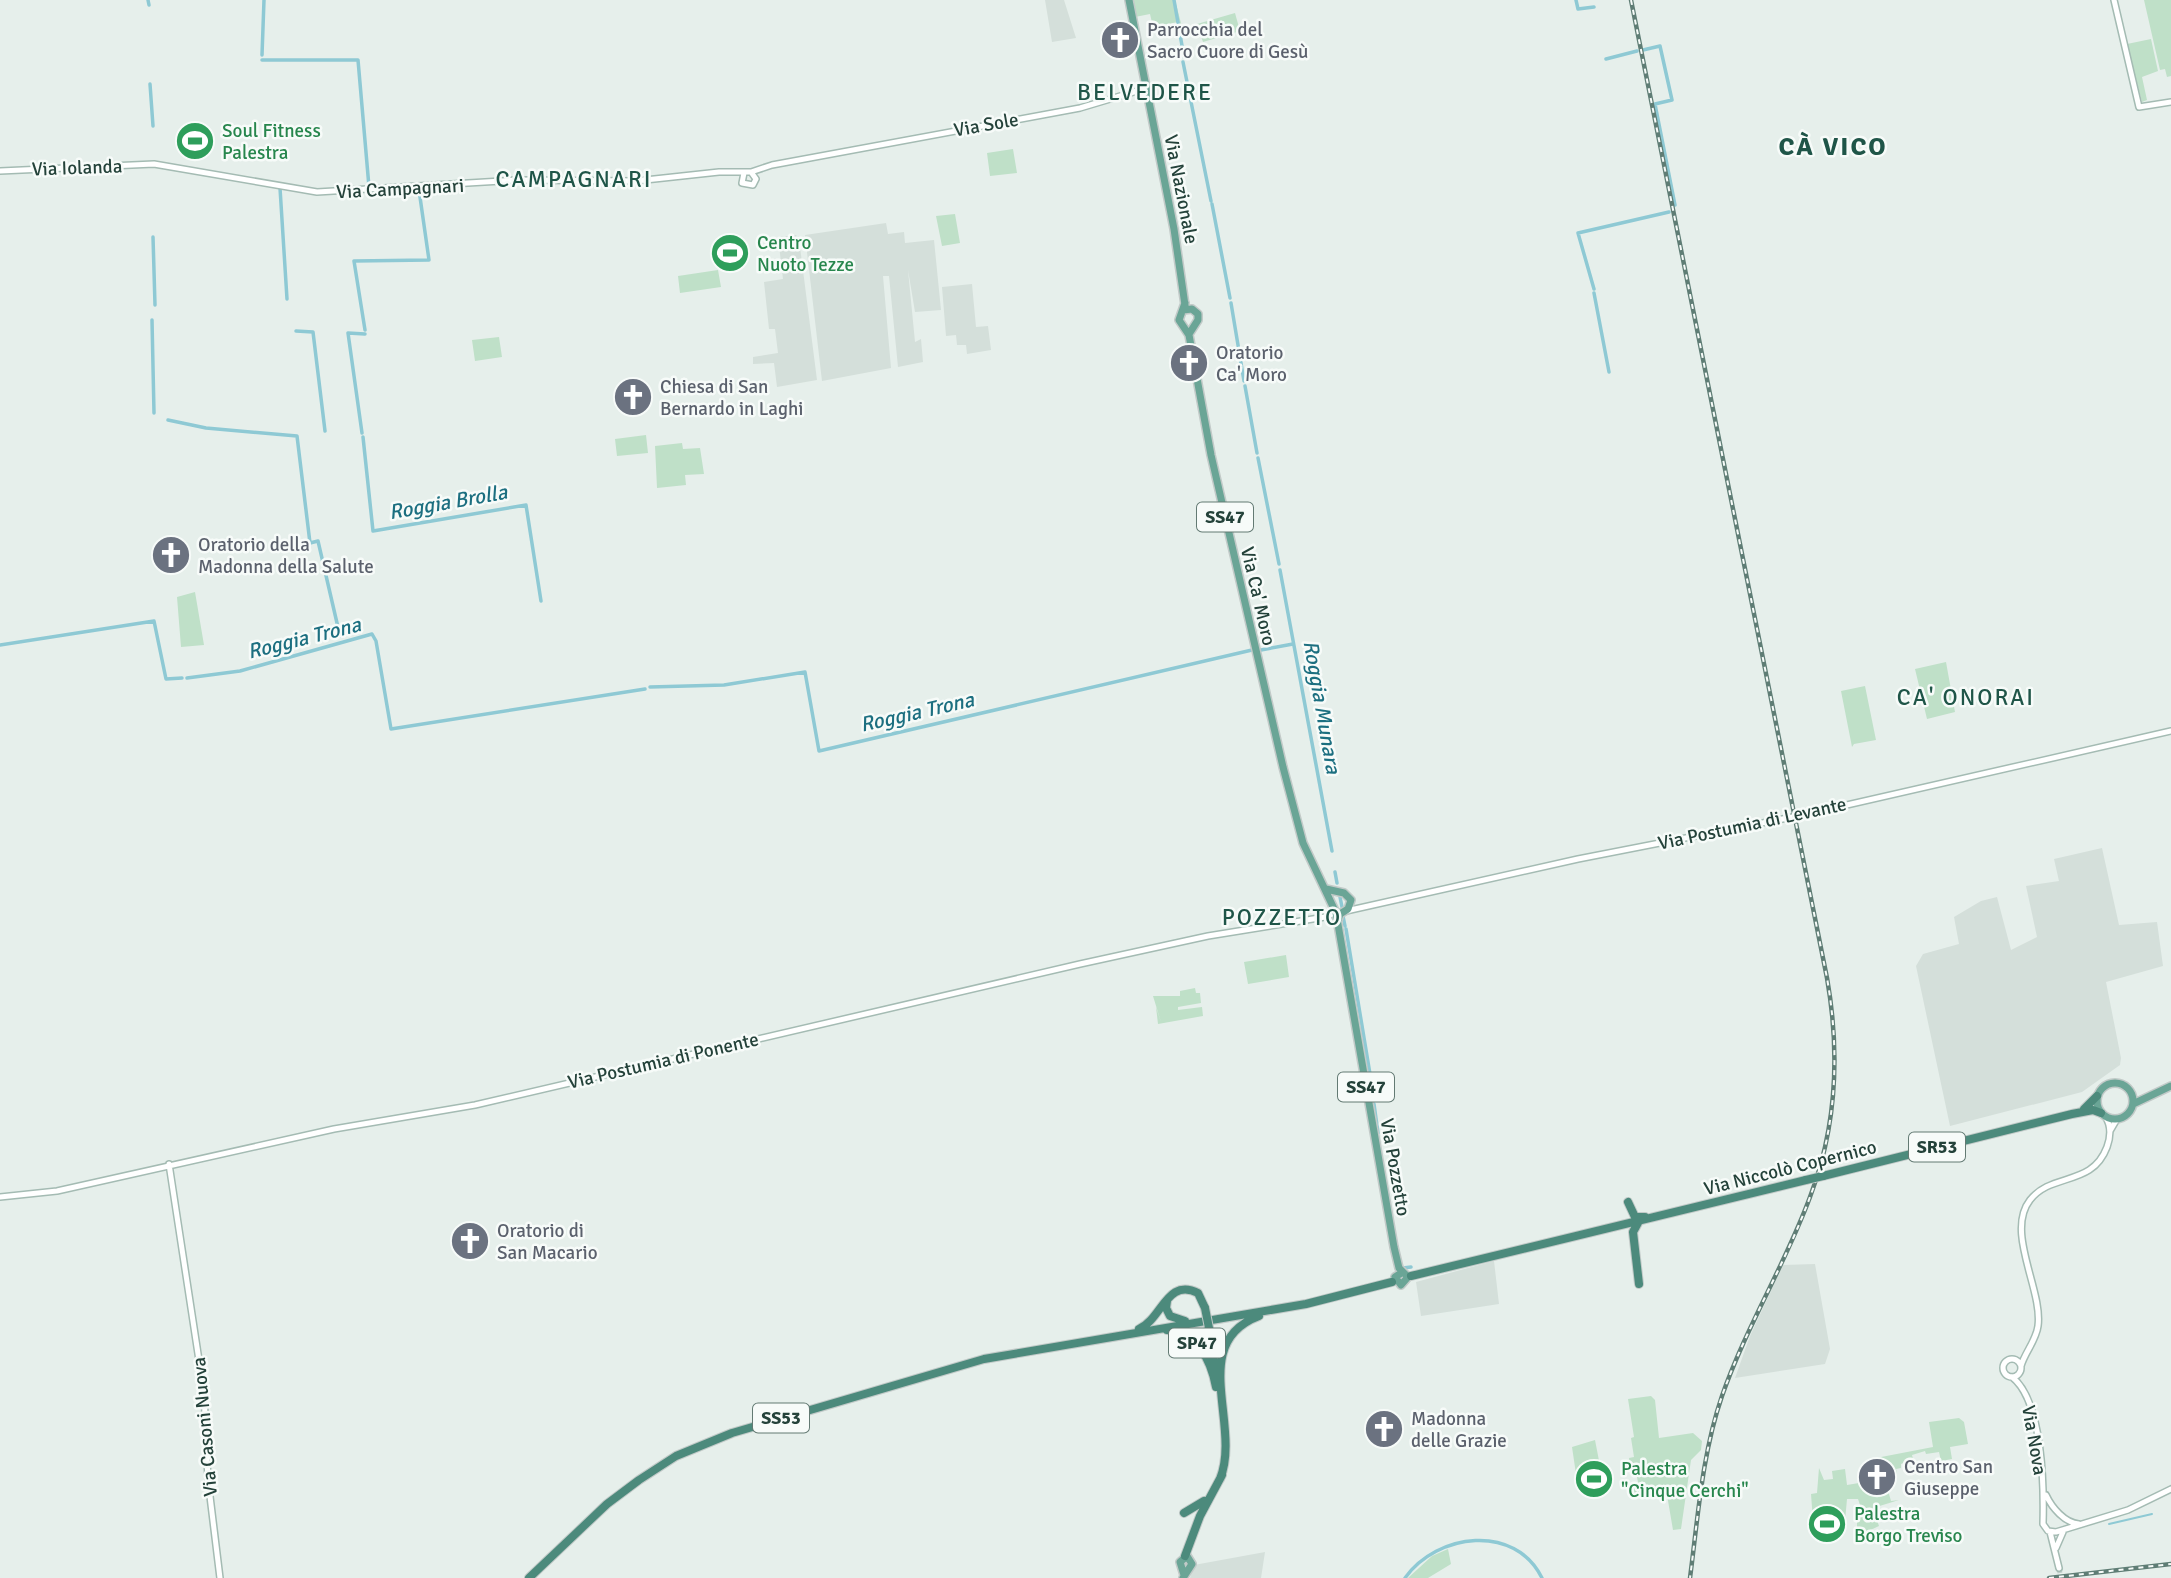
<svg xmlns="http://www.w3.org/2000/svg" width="2171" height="1578" font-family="Signika,sans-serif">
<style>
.built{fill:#d4dfda}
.green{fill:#bfe0c8}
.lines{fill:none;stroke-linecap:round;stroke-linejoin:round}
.stream{stroke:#8ec9d4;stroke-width:2}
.canal{stroke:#8ec9d4;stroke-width:3.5}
.secondary-tunnel{stroke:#bfccc8;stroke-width:5;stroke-dasharray:5 2.5;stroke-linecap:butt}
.secondary-casing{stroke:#a4bbb3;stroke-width:8}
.primary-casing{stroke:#c2cac8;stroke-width:10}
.trunk-casing{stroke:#c2cac8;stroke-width:10}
.secondary{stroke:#fff;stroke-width:5}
.primary{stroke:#6aa596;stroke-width:7}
.trunk{stroke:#4c8a7c;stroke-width:8}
.rail-casing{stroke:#5f7d75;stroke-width:4.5}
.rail{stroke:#f7fbf9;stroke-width:2;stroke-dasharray:5;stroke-linecap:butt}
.trunk-bridge-casing{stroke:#c2cac8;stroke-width:10;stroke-linecap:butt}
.trunk-bridge{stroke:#4c8a7c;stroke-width:8}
.labels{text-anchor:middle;stroke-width:5;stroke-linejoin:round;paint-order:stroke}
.shield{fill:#f7fbf9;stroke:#637a73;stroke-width:2}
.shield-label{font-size:18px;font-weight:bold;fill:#24423a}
.worship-label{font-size:19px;fill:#5b616d;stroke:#f7fbf9;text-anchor:start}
.street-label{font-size:19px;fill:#24423a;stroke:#f7fbf9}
.leisure-label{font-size:19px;fill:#27864d;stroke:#f7fbf9;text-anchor:start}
.water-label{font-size:21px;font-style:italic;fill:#1c6f80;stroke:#f7fbf9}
.quarter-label{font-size:23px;letter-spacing:2px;fill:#1f5548;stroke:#f7fbf9}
.district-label{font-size:26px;font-weight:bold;letter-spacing:2px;fill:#1f5548;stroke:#f7fbf9}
</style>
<rect width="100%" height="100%" fill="#e6efeb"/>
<path class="built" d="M 1045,0 L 1064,0 L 1076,38 L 1052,42 Z
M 886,223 L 888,234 L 904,232 L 905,243 L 934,240 L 941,310 L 915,312 L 908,270 L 915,342 L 921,339 L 923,362 L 898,367 L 889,276 L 883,276 L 891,368 L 822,381 L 805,235 Z
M 796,235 L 799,239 L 817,380 L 777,387 L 774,363 L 753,364 L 753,357 L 778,353 L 775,329 L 769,329 L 764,282 L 783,279 L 778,237 Z
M 972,284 L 976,327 L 988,326 L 991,350 L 967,354 L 966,345 L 957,345 L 956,335 L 946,336 L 942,287 Z
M 2102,848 L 2119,925 L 2157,922 L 2163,966 L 2106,982 L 2121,1058 L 2120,1065 L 2082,1092 L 1950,1126 L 1916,966 L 1923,954 L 1959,944 L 1954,917 L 1981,901 L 1997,897 L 2011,950 L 2037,937 L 2026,886 L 2059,881 L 2054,859 Z
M 1494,1261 L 1499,1304 L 1421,1316 L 1416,1282 Z
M 1815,1264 L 1830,1349 L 1825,1364 L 1735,1378 L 1750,1336 L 1783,1265 Z
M 1265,1552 L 1261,1578 L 1190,1578 L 1194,1565 Z"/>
<path class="green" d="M 1131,0 L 1175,0 L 1182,27 L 1178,22 L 1153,27 L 1150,14 L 1135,17 Z
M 2144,0 L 2171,0 L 2171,76 L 2167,77 L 2165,69 L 2160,70 Z
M 1235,13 L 1240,31 L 1203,42 L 1197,24 Z
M 2151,39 L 2158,71 L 2142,77 L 2147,100 L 2142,102 L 2127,44 Z
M 1013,149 L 1017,173 L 990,176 L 987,153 Z
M 955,214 L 960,243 L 942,246 L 936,216 Z
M 718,270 L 721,287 L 680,293 L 678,276 Z
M 499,337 L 502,357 L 475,361 L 472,340 Z
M 646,435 L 648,453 L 617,456 L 615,439 Z
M 682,443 L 683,449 L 700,448 L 704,474 L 685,475 L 686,485 L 657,488 L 655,446 Z
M 195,592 L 204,645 L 181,647 L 177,597 Z
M 1946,662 L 1955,712 L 1927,719 L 1915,669 Z
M 1865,686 L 1876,740 L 1854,744 L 1852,747 L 1841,691 Z
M 1286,955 L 1289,977 L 1248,984 L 1244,962 Z
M 1195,988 L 1196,993 L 1200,993 L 1201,1003 L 1178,1007 L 1178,1010 L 1202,1007 L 1203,1016 L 1158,1024 L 1156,1007 L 1161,1022 L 1153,996 L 1180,996 L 1180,991 Z
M 1651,1396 L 1655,1400 L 1659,1438 L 1693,1433 L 1702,1441 L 1701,1450 L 1691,1460 L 1681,1529 L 1673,1530 L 1666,1489 L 1635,1497 L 1633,1483 L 1638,1482 L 1636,1473 L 1631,1473 L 1629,1458 L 1634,1457 L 1631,1438 L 1634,1437 L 1628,1399 Z
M 1959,1418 L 1964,1422 L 1968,1444 L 1950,1447 L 1952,1459 L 1941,1461 L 1939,1452 L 1926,1454 L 1925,1451 L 1912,1455 L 1913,1459 L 1901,1464 L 1901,1468 L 1896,1469 L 1897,1474 L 1892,1476 L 1894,1484 L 1887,1487 L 1891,1501 L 1899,1500 L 1873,1508 L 1879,1526 L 1864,1533 L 1857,1530 L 1857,1509 L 1861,1508 L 1858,1499 L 1847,1499 L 1845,1521 L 1813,1521 L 1811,1494 L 1817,1493 L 1819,1468 L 1824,1480 L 1833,1479 L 1832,1471 L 1845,1469 L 1847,1485 L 1859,1483 L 1861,1488 L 1872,1486 L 1871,1475 L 1859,1476 L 1858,1472 L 1872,1468 L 1874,1482 L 1884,1481 L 1887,1477 L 1882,1469 L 1877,1469 L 1876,1458 L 1933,1447 L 1929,1422 Z
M 1595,1440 L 1601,1471 L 1576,1474 L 1572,1447 Z
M 1448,1549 L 1451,1564 L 1428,1578 L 1408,1578 L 1432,1556 Z"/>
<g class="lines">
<path class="stream" d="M 2109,1524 L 2152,1514"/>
<path class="canal" d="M 148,0 L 149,5
M 1174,0 L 1184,57
M 1576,0 L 1578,9 L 1594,7
M 1643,50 L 1660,46 L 1672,100 L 1655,104 L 1675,205
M 262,55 L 264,0
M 1606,59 L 1637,51
M 262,60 L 358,60 L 369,187
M 1183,62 L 1211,201
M 150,84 L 153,126
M 280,188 L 287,299
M 1212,204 L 1230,298
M 153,237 L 155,305
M 1594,289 L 1578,233 L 1669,212
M 1594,293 L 1609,372
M 1231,303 L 1244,381
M 152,320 L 154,413
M 365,330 L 354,261 L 429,260 L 419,190
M 296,331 L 313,332 L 325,431
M 1245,386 L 1257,453
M 168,420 L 206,428 L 297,436 L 310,543 L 318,541 L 340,636
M 362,433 L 348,333 L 365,334
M 363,437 L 373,531 L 526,505 L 541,601
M 1258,458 L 1279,564
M 1280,570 L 1332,851
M 0,645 L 154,621 L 166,679 L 182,678
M 1261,650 L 1293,644
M 187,678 L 240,671 L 372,634 L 376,641 L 391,729 L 645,689
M 650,687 L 724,685 L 805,672 L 819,751 L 1252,650
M 1335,872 L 1337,883
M 1340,897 L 1342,907
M 1343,916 L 1345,926
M 1346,929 L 1370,1074
M 1374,1104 L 1378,1133
M 1403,1268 L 1411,1267
M 1405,1578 C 1437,1533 1515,1523 1542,1578"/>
<path class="secondary-tunnel" d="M 2059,1568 L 2061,1578"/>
<g class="secondary-casing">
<path id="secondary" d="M 2114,0 L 2139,107 L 2171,102
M 0,171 L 154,164 L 317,192 L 517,180 L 636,181 L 719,172 L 751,172 L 756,179 L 753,185 L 742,183 L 744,173
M 751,172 L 772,165 L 1080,108 L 1137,91 L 1147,96
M 1346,911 L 1578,859 L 1803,815 L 2171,731
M 2110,1131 L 2117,1119
M 169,1164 L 204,1393 L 208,1480 L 220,1578
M 0,1197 L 57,1191 L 334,1129 L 475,1105 L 1080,964 L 1208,936 L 1325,917 L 1337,912
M2003 1368a9 9 0 1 1 18 0a9 9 0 1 1-18 0Z
M 2021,1366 C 2025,1352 2036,1341 2038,1326 C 2043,1290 2005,1232 2030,1200 C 2052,1172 2092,1187 2107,1147 C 2111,1136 2111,1125 2105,1116
M 2012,1377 C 2043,1401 2044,1488 2043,1524 L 2048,1531 L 2056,1532 L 2128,1510 L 2171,1489
M 2046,1495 C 2052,1508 2065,1523 2079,1524
M 2050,1532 L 2059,1568
M 2056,1548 L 2063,1532"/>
</g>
<g class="primary-casing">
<path id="primary" d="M 1129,0 L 1174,229 L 1185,305
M 1185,303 L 1179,320 L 1189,335 L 1211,455 L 1283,767 L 1303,843 L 1336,913 L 1394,1247 L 1399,1268 L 1408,1277 L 1401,1285 L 1395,1277 L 1403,1272
M 1183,310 L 1192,309 L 1198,314 L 1198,320 L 1189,334
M 1326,889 L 1344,893 L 1351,900 L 1348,909 L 1340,914 L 1338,920
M2097 1101a18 18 0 1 1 36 0a18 18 0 1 1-36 0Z
M 2133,1104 L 2171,1086
M 1183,1578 L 1192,1564 L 1187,1556 L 1180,1562 L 1184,1575"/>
</g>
<g class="trunk-casing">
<path id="trunk" d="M 2084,1109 L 2097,1096
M 1823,1176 L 2072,1114 L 2093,1110 L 2101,1113
M 1628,1202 L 1635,1217 L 1645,1217
M 1639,1221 L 1633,1232 L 1639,1284
M 1411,1276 L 1806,1180
M 1167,1301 L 1166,1308 L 1170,1316 L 1185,1321
M 1209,1328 L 1215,1369
M 1139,1329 C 1162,1319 1167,1277 1198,1293 L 1205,1308
M 1167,1330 C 1197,1332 1211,1360 1216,1387
M 1220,1479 C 1242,1425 1187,1343 1259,1316
M 1184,1513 L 1204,1501
M 1185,1556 L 1200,1516 L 1222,1475
M 529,1578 L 607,1504 L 639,1480 L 676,1456 L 732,1433 L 984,1359 L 1306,1304 L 1392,1282"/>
</g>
<use href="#secondary" class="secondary"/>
<use href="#primary" class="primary"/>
<use href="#trunk" class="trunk"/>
<g class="rail-casing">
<path id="rail" d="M 1631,0 L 1827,978 C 1840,1052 1837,1126 1810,1197 C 1785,1265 1746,1327 1722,1396 C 1702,1454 1698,1517 1690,1578
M 2049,1578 L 2171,1564"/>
</g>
<use href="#rail" class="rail"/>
<g class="trunk-bridge-casing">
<path id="trunk-bridge" d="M 1806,1180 L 1823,1176
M 1205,1308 L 1209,1328"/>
</g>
<use href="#trunk-bridge" class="trunk-bridge"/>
</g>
<defs>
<g id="church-disc" transform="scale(2.0125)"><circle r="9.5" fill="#6b7280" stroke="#f7fbf9"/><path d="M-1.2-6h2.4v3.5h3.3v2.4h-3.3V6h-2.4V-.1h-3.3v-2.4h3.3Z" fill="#fff"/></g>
<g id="stadium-disc" transform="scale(2.0125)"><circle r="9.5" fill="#2e9e5b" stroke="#f7fbf9"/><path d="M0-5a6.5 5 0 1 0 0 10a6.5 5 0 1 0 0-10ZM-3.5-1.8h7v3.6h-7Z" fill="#fff"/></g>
</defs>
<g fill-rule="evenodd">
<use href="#church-disc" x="1120" y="40"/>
<use href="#stadium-disc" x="195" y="141"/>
<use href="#stadium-disc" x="730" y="253"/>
<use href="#church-disc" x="1189" y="363"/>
<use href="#church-disc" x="633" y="397"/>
<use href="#church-disc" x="171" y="555"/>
<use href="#church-disc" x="470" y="1241"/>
<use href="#church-disc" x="1384" y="1429"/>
<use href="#church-disc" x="1877" y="1477"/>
<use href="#stadium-disc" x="1594" y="1479"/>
<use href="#stadium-disc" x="1827" y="1524"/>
</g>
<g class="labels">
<g class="shield">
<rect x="1197" y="502.5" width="56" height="29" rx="5"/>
<rect x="1338" y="1072.5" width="56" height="29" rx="5"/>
<rect x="1909" y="1132.5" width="56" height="29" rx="5"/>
<rect x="1169" y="1328.5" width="56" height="29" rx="5"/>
<rect x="753" y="1403.5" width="56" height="29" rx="5"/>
</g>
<g class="shield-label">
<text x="1225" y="523">SS47</text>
<text x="1366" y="1093">SS47</text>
<text x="1937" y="1153">SR53</text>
<text x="1197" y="1349">SP47</text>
<text x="781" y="1424">SS53</text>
</g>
<g class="worship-label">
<text x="1147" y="36">Parrocchia del<tspan x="1147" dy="22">Sacro Cuore di Gesù</tspan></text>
<text x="1216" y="359">Oratorio<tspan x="1216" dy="22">Ca' Moro</tspan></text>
<text x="660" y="393">Chiesa di San<tspan x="660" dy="22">Bernardo in Laghi</tspan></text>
<text x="198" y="551">Oratorio della<tspan x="198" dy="22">Madonna della Salute</tspan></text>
<text x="497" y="1237">Oratorio di<tspan x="497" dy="22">San Macario</tspan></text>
<text x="1411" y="1425">Madonna<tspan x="1411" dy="22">delle Grazie</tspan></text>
<text x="1904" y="1473">Centro San<tspan x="1904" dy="22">Giuseppe</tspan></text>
</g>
<g class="street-label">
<text transform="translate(986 124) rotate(-10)" y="7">Via Sole</text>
<text transform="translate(77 167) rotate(-2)" y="7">Via Iolanda</text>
<text transform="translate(400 188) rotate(-3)" y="7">Via Campagnari</text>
<text transform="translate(1182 189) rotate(79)" y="7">Via Nazionale</text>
<text transform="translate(1259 596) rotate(77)" y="7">Via Ca' Moro</text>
<text transform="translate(1752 823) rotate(-12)" y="7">Via Postumia di Levante</text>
<text transform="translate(663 1060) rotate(-13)" y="7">Via Postumia di Ponente</text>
<text transform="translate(1396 1167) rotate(80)" y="7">Via Pozzetto</text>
<text transform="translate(1790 1167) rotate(-14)" y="7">Via Niccolò Copernico</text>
<text transform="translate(204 1427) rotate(-95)" y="7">Via Casoni Nuova</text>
<text transform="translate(2035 1440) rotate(80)" y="7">Via Nova</text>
</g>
<g class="leisure-label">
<text x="222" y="137">Soul Fitness<tspan x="222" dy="22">Palestra</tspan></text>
<text x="757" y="249">Centro<tspan x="757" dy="22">Nuoto Tezze</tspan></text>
<text x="1621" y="1475">Palestra<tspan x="1621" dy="22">"Cinque Cerchi"</tspan></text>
<text x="1854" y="1520">Palestra<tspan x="1854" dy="22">Borgo Treviso</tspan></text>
</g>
<g class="water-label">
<text transform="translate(448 502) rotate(-10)" y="7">Roggia Brolla</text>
<text transform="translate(304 638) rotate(-14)" y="7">Roggia Trona</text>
<text transform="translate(1322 707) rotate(80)" y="7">Roggia Munara</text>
<text transform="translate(917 712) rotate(-13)" y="7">Roggia Trona</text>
</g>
<g class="quarter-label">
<text x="1145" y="100">BELVEDERE</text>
<text x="574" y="187">CAMPAGNARI</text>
<text x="1966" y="705">CA' ONORAI</text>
<text x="1282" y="925">POZZETTO</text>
</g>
<g class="district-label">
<text x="1833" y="155">CÀ VICO</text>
</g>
</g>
</svg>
